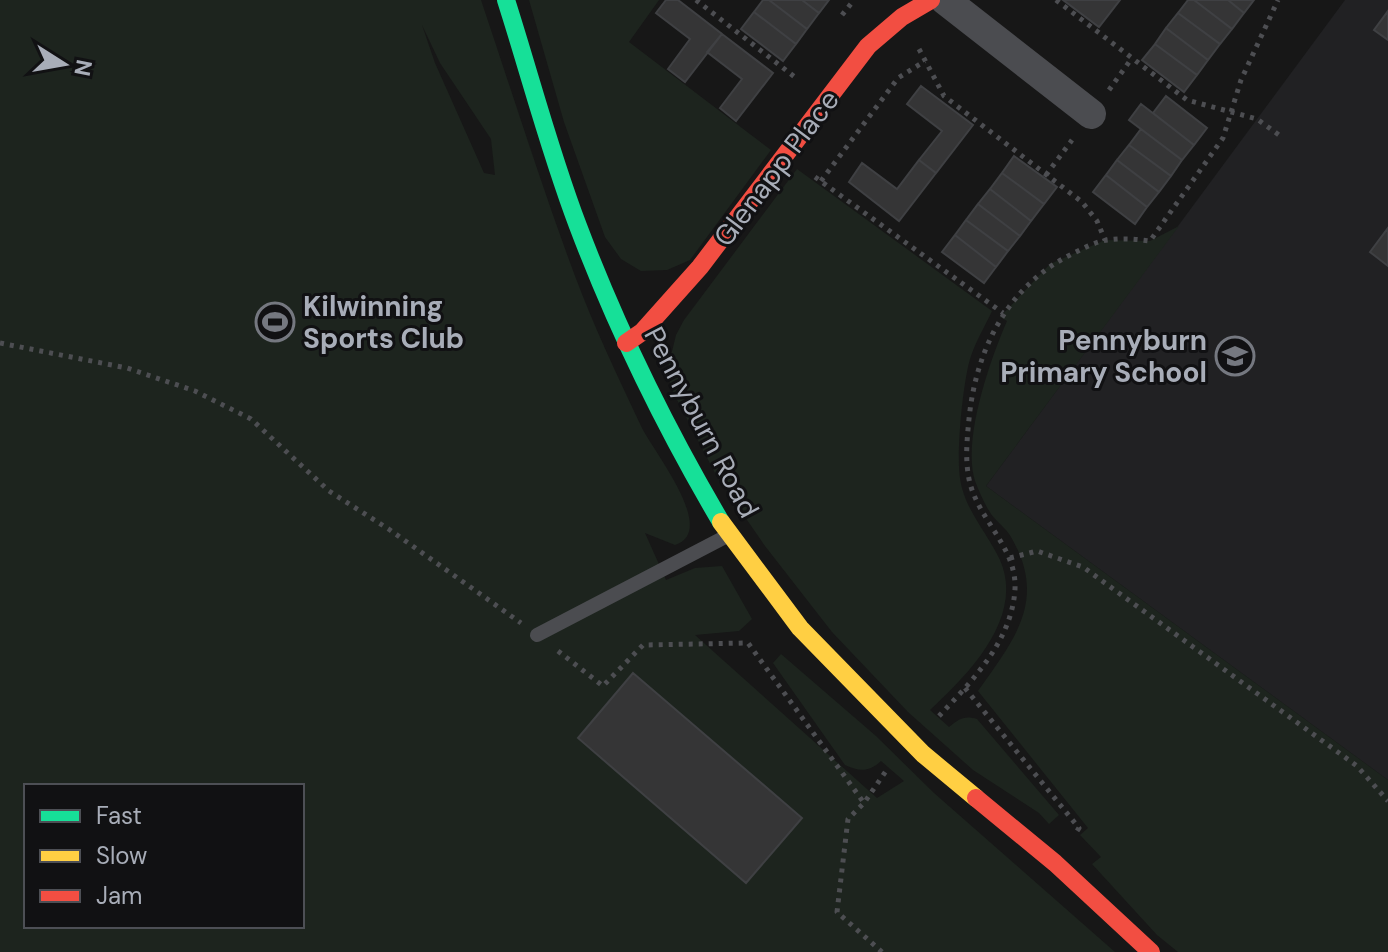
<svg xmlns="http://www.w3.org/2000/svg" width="1388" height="952" font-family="'DM Sans',sans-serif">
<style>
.built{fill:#212123}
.green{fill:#1d241e;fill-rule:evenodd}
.building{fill:#353536;stroke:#3f4043;stroke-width:2}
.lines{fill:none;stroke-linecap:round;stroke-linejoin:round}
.path{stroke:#4d4e52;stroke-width:5;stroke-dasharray:4 6;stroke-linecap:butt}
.lane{stroke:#4b4c50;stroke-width:14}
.street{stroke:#4b4c50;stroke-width:30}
.fast{stroke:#16e098;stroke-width:18}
.slow{stroke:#ffcf43;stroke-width:18}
.jam{stroke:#f24e42;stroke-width:18}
.labels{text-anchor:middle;stroke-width:6;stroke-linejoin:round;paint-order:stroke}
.street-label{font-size:28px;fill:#a8adb8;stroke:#111113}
.poi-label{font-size:28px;font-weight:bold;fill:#a8adb8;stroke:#111113;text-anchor:start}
</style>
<rect width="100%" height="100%" fill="#171717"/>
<path class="built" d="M 1345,0 L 1388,0 L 1388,780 L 986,486 Z"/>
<path class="green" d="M 0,0 L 481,0 C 512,92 541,185 575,276 C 594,327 618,377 641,426 C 652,450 719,531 675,545 L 645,533 L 666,580 L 695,568 L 722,566 L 752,619 L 739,631 L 695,635 L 877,798 L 904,781 L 881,761 C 869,772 860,772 845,765 L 773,663 L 781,654 L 876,736 L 934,793 L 1115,952 L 0,952 ZM 422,25 L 440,63 L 491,139 L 495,175 L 484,173 L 435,63 ZM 26,786 L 302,786 L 302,926 L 26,926 Z
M 529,0 L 659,0 L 629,42 L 771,150 L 690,260 L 667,270 L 641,271 L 621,259 L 605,237 L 564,122 Z
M 797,169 L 992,311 C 985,326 976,341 971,356 C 963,379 956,454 960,478 C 964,509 987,532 1000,560 C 1025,617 969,674 930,710 L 949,727 C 959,719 964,715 977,719 L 1059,815 L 1049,824 L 1039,813 L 973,770 L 908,712 L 832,632 L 765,546 L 716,475 L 673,392 L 667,372 L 676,335 L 684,320 Z
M 1179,226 L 986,486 L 1388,780 L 1388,952 L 1178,952 L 1157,935 L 1092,864 L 1101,857 L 1080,835 L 1088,828 L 978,691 C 1014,639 1048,601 1011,537 C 1006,528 997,522 991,514 C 985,505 979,491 975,481 C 962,440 990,360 1007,321 L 1000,317 L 1050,264 L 1105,240 L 1150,241 Z"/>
<path class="building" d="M 666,0 L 678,0 L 722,34 L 685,82 L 668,69 L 690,39 L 656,13 Z
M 763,0 L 769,0 L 807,29 L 796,44 L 754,12 Z
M 769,0 L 802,0 L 819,13 L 807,29 Z
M 802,0 L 829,0 L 819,13 Z
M 1063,0 L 1120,0 L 1099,27 Z
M 1188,0 L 1194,0 L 1232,29 L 1220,44 L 1178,13 Z
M 1194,0 L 1228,0 L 1244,13 L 1232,29 Z
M 1228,0 L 1254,0 L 1244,13 Z
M 1388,11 L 1388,40 L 1374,30 Z
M 754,12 L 796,44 L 783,61 L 741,29 Z
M 1178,13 L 1220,44 L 1208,60 L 1166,28 Z
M 1166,28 L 1208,60 L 1197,75 L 1155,44 Z
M 722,34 L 773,73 L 736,121 L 720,108 L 742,79 L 707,52 Z
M 1155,44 L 1197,75 L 1184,92 L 1142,60 Z
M 921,86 L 973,125 L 936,173 L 919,160 L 942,131 L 907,104 Z
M 1166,96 L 1207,128 L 1194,145 L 1153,113 Z
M 1141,104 L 1194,145 L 1182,160 L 1129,120 Z
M 1141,129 L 1182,160 L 1171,176 L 1129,145 Z
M 1129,145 L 1171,176 L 1159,192 L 1117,160 Z
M 1014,156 L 1057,187 L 1044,204 L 1002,173 Z
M 919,160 L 936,173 L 899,221 L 849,182 L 862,163 L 897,189 Z
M 1117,160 L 1159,192 L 1147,207 L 1106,175 Z
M 1002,173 L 1044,204 L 1031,221 L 990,189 Z
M 1106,175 L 1147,207 L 1135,224 L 1093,192 Z
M 990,189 L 1031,221 L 1020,236 L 978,204 Z
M 978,204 L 1020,236 L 1008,251 L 966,220 Z
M 966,220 L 1008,251 L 996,267 L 955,235 Z
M 1388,228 L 1388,266 L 1370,252 Z
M 955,235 L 996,267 L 984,283 L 942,252 Z
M 633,673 L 802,818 L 746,883 L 578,738 Z"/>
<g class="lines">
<path class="path" d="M 696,0 L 796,78
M 1056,0 L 1187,100 L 1257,119 L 1279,135
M 842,15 L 854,0
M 919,49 L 944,96 L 1082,202 L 1097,221 L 1105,240
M 1109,90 L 1132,58
M 1046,175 L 1072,140
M 815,177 L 1003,313
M 821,181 L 898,78 L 925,61
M 0,343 L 127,368 L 195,391 L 251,419 L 329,491 L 390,530 L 521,623
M 1010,558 L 1037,551 L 1083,567 L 1357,766 L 1388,801
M 558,651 L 603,686 L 643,645 L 748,643 L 864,803
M 965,688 L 1079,828 L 1075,834
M 939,716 C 972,681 1012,641 1015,589 C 1017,547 977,519 969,479 C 965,459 967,439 969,419 C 976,348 1009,284 1074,253 C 1084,248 1097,241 1108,240 C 1122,238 1136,239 1150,241 L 1223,138 L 1241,80 L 1278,0
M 882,952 L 837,912 L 848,819 L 864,803 L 888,768"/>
<path class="lane" d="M 537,635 L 725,537"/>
<path class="street" d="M 945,0 L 1091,114"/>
<path class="fast" d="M 506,0 C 530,75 550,153 578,226 C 617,329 665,427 721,522"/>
<path class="slow" d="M 721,522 L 800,628 L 923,754 L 976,798"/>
<path class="jam" d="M 626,343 L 642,332 L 700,267 L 868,46 L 902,17 L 931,0
M 976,798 L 1055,863 L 1151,952"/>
</g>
<defs>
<g id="stadium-ring" transform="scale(2)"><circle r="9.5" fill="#111113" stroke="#757880" stroke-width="1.5"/><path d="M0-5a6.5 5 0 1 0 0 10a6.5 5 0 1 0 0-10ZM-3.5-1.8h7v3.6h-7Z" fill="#757880"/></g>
<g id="school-ring" transform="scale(2)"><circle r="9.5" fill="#111113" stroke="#757880" stroke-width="1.5"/><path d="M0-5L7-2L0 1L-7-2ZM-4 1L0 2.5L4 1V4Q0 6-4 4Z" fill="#757880"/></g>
</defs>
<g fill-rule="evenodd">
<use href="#stadium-ring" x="275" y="322"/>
<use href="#school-ring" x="1235" y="356"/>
</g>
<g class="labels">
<g class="street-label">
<text transform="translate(776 168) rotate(-53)" y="10">Glenapp Place</text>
<text transform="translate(702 422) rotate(62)" y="10">Pennyburn Road</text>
</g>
<g class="poi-label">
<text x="303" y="316">Kilwinning<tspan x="303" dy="32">Sports Club</tspan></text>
<text x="1207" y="350" text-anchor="end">Pennyburn<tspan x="1207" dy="32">Primary School</tspan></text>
</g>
</g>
<rect x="24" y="784" width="280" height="144" fill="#111113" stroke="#4d4f55" stroke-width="2"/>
<rect x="40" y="810" width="40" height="12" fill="#16e098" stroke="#4d4f55" stroke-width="2"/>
<text x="96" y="824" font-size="24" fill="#a8adb8">Fast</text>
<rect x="40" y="850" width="40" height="12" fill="#ffcf43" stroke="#4d4f55" stroke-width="2"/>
<text x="96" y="864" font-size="24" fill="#a8adb8">Slow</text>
<rect x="40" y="890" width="40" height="12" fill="#f24e42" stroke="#4d4f55" stroke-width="2"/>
<text x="96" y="904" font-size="24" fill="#a8adb8">Jam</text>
<g transform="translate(64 64) rotate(101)" stroke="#111113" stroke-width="6" paint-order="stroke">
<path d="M0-6L14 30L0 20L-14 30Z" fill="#a8adb8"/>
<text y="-12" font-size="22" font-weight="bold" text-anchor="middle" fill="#a8adb8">N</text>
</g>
</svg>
